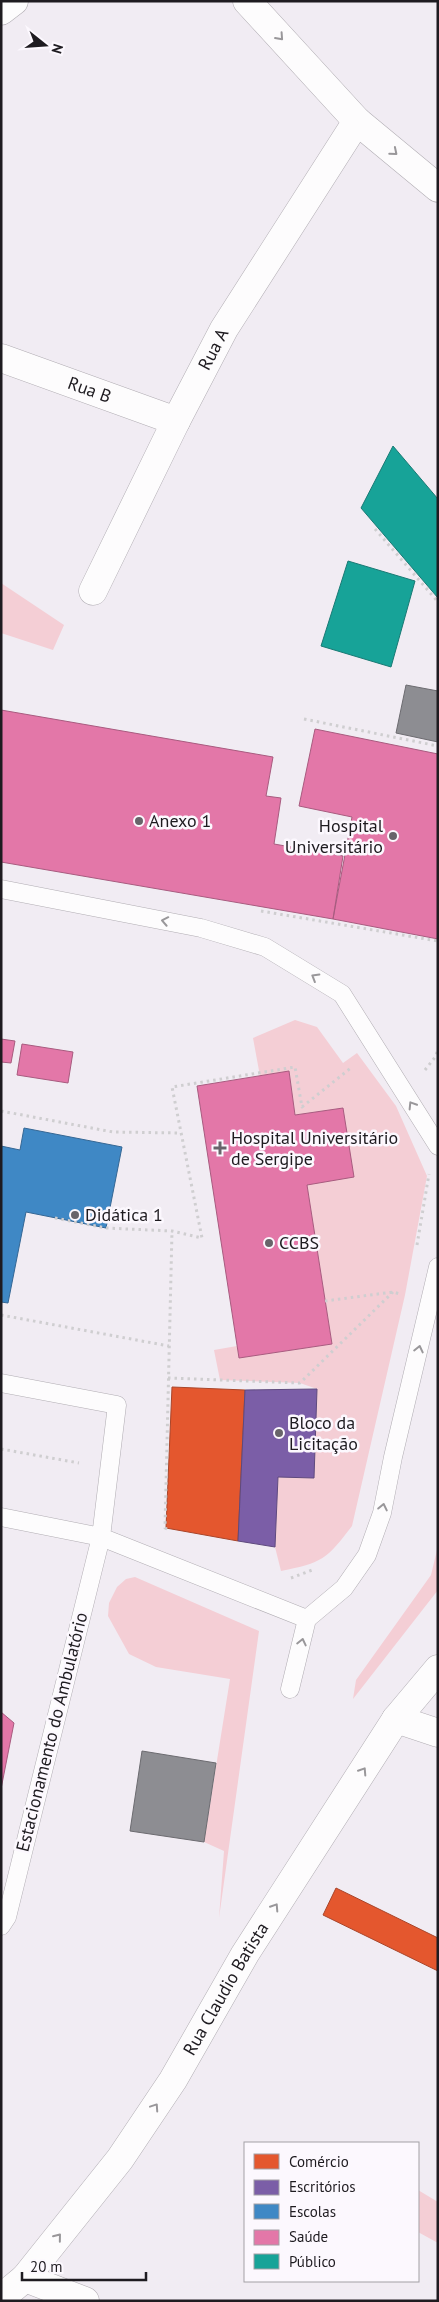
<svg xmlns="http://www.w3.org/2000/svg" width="439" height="2302" font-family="'PT Sans',sans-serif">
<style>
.green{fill:#f4ced5}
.shops{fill:#e4572e;stroke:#a9452a}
.offices{fill:#7b5ea7;stroke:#5f4a7e}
.schools{fill:#3f88c5;stroke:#356794}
.health{fill:#e377a8;stroke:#a85b7f}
.public{fill:#17a398;stroke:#197a74}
.industry{fill:#8d8d92;stroke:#6c6b70}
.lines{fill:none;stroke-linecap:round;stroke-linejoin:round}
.lane-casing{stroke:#b1adb3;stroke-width:19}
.street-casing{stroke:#b1adb3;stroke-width:29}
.secondary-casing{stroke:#b1adb3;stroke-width:29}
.path{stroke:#cfced0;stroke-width:3;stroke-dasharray:2.5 4;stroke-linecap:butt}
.lane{stroke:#fdfcfd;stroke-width:18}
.street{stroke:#fdfcfd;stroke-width:28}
.secondary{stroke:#fdfcfd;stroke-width:28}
.oneway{stroke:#99979a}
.poi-dot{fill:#68646a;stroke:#fcf8fe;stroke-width:2}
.labels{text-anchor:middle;stroke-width:5;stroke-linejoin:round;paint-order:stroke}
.street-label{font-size:18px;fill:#1e1b20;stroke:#fcf8fe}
.poi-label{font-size:18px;fill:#1e1b20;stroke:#fcf8fe;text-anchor:start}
</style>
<rect width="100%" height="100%" fill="#f1ecf3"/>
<path class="green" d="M 1,583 L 64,625 L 53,650 L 1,633 Z
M 295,1020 L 317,1027 L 343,1063 L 357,1053 L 396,1106 L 427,1176 L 405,1295 L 352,1526 C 327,1559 322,1563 281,1571 L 275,1547 L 278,1477 L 317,1389 L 300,1383 L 220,1380 L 214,1350 L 237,1346 L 239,1358 L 332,1344 L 307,1185 L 343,1108 L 295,1115 L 289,1072 L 260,1076 L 253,1038 Z
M 438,1546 L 438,1590 L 353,1699 L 356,1680 L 431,1575 Z
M 135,1577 L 259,1631 L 219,1918 L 224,1851 L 204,1842 L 230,1679 L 156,1667 L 129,1654 L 108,1616 L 109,1603 L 117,1587 L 126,1579 Z
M 418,2190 L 438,2202 L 438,2243 L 418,2232 Z"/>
<path class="shops" d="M 172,1387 L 245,1390 L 238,1541 L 166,1528 Z
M 336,1888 L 438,1938 L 438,1971 L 323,1915 Z"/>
<path class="offices" d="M 317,1389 L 314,1478 L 278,1477 L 275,1547 L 238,1541 L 245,1390 Z"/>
<path class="schools" d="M 24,1128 L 122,1147 L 106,1228 L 26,1212 L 8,1303 L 1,1302 L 1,1146 L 20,1150 Z"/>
<path class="health" d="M 1,710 L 273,757 L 266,796 L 281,798 L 274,844 L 343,856 L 333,919 L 1,862 Z
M 315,729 L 438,754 L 438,939 L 333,919 L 352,817 L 299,806 Z
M 1,1039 L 15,1041 L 11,1063 L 1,1062 Z
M 22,1044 L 73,1052 L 68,1083 L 17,1075 Z
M 289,1071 L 295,1115 L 343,1108 L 354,1177 L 307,1185 L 332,1344 L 239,1358 L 197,1086 Z
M 1,1712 L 14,1723 L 1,1789 Z"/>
<path class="public" d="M 393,446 L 438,499 L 438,598 L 361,508 Z
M 348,561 L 415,581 L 391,667 L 321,646 Z"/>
<path class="industry" d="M 406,685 L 438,691 L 438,742 L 396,733 Z
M 142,1751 L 216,1763 L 204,1842 L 130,1831 Z"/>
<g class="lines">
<g class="lane-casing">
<path id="lane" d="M 1,889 L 201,928 L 265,947 L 342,994 L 438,1146
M 1,1383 L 117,1405 L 101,1537 L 7,1917 L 1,1926
M 1,1517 L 101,1537 L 307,1619
M 290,1689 L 307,1619 L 344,1588 L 367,1555 L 382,1513 L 393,1457 L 438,1267"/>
</g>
<g class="street-casing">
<g id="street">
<path d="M 247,1 L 357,121 L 438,188"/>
<path d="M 1,11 L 14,1"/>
<path id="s1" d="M 1,358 L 176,421"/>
<path id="s2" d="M 93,591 L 176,421 L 224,329 L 357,121"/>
<path d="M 396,1719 L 438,1733"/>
<path d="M 25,2278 L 85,2301"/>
</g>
</g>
<g class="secondary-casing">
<g id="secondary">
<path id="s3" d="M 1,2298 L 25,2278 L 120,2159 L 173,2080 L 245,1954 L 396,1719 L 438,1669"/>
</g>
</g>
<path class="path" d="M 375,529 L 438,602
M 304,719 L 438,746
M 261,911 L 438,941
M 425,1070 L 436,1056 L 438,1048
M 1,1111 L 113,1132 L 180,1133
M 55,1218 L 106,1228 L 172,1231 L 202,1238 L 172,1087 L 295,1067 L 302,1107 L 352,1067
M 417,1245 L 429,1174
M 325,1301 L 393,1292 L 400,1294
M 1,1315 L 169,1346
M 168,1378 L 300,1383 L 393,1292
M 1,1449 L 79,1463
M 167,1529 L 165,1528 L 172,1231
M 291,1578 L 315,1569"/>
<use href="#lane" class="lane"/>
<use href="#street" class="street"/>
<use href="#secondary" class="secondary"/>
</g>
<defs><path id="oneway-chevron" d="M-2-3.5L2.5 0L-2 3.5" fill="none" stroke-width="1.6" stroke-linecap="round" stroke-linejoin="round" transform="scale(1.25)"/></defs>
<g class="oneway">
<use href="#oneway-chevron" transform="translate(280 37) rotate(48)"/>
<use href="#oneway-chevron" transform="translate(394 152) rotate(40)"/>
<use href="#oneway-chevron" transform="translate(165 921) rotate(-169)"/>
<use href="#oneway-chevron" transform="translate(315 977) rotate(-149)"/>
<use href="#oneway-chevron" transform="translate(412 1105) rotate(-122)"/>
<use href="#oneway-chevron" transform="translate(419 1349) rotate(-77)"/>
<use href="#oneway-chevron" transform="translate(383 1507) rotate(-78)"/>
<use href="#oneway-chevron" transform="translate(302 1642) rotate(-77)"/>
<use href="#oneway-chevron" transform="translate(363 1771) rotate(-57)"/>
<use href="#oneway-chevron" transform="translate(275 1907) rotate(-57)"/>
<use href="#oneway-chevron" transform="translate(155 2107) rotate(-56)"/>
<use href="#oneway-chevron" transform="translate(58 2237) rotate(-51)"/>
</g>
<g class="poi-dot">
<circle cx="139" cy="821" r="5"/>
<circle cx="393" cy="836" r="5"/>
<path d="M217.5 1140.5h5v5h5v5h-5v5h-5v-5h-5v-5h5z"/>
<circle cx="75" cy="1215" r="5"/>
<circle cx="269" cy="1243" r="5"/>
<circle cx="279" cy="1433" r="5"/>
</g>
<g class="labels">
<g class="street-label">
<text dy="6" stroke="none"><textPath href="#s2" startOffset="270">Rua A</textPath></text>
<text dy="6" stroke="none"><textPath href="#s1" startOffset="94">Rua B</textPath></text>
<text transform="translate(52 1732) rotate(-76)" y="6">Estacionamento do Ambulatório</text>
<text dy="6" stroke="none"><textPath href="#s3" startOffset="384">Rua Claudio Batista</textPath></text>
</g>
<g class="poi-label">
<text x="149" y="827">Anexo 1</text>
<text x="383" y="832" text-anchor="end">Hospital<tspan x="383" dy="21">Universitário</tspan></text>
<text x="231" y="1144">Hospital Universitário<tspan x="231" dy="21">de Sergipe</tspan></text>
<text x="85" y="1221">Didática 1</text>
<text x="279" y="1249">CCBS</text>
<text x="289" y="1429">Bloco da<tspan x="289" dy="21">Licitação</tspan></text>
</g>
</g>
<rect width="439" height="2302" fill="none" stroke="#1e1b20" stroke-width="5"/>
<rect x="244" y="2142" width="175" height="140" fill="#fcf8fe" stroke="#a3a0a5"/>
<rect x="254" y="2154" width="25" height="15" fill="#e4572e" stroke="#a3a0a5"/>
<text x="289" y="2167" font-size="15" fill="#1e1b20">Comércio</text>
<rect x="254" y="2180" width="25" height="15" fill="#7b5ea7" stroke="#a3a0a5"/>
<text x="289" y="2192" font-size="15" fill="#1e1b20">Escritórios</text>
<rect x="254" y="2204" width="25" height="15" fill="#3f88c5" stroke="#a3a0a5"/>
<text x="289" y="2217" font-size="15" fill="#1e1b20">Escolas</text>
<rect x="254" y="2230" width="25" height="15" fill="#e377a8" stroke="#a3a0a5"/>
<text x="289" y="2242" font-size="15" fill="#1e1b20">Saúde</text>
<rect x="254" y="2254" width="25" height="15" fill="#17a398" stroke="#a3a0a5"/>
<text x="289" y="2267" font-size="15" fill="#1e1b20">Público</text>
<g transform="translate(45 45) rotate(107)" stroke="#fcf8fe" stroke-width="4" paint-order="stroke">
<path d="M0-4L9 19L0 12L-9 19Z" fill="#1e1b20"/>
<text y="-8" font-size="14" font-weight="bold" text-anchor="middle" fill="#1e1b20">N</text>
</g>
<path d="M22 2272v8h124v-8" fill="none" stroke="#1e1b20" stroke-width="2.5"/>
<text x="30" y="2272" font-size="15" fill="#1e1b20" stroke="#fcf8fe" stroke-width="4" paint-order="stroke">20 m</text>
</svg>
